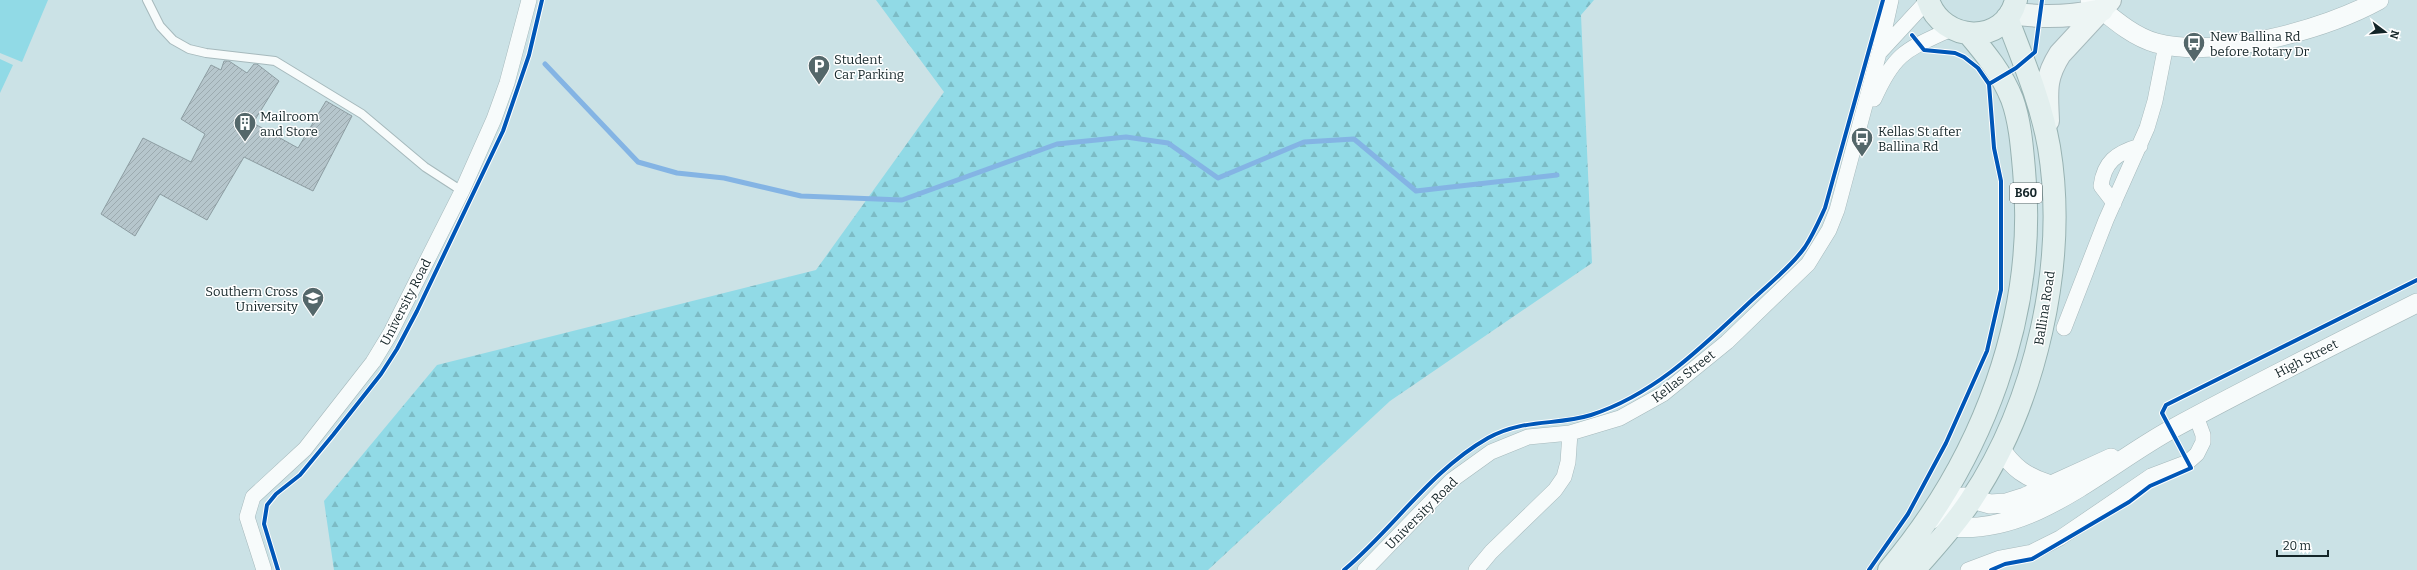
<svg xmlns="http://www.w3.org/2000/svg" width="2417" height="570" font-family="Bitter,serif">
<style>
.grass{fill:#91dae6}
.forest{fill:url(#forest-firs)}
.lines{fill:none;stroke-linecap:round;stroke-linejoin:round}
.stream{stroke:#84b4e4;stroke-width:5}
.building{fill:url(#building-hatch);stroke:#8d9da2}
.service-casing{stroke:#a6b9bc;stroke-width:10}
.minor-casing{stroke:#a6b9bc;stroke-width:16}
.tertiary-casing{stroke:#a6b9bc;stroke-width:20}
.secondary-casing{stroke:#a6b9bc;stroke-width:24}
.primary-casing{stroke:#97b2b2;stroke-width:24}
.service{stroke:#f7fbfb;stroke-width:8}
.minor{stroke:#f7fbfb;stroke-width:15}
.tertiary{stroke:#f7fbfb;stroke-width:19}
.secondary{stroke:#edf5f4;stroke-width:22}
.primary{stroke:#e2efee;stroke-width:22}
.cycleway-casing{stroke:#fff;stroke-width:6}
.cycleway{stroke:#0057b8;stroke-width:4}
.labels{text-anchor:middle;stroke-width:3;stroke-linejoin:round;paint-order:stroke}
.shield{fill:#fff;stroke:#5a6668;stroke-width:1}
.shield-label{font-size:12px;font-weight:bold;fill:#142528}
.poi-label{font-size:13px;fill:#142528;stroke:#fff;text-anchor:start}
.street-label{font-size:13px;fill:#142528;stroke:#fff}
</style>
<defs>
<pattern id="forest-firs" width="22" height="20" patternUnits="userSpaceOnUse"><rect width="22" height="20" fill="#91dae6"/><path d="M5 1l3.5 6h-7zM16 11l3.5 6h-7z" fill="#7cbbc5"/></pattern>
<pattern id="building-hatch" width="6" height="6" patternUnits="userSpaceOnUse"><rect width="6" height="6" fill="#b6c6cc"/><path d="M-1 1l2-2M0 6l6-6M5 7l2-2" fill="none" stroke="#9caaaf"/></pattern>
</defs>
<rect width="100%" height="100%" fill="#cbe2e6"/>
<path class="grass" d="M 0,0 L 48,0 L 22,62 L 0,53 Z
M 0,59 L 13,65 L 0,93 Z"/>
<path class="forest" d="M 876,0 L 1594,0 L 1581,15 L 1592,263 L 1390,401 L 1208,570 L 334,570 L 324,501 L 437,365 L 816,270 L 944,92 Z"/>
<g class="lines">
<path class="stream" d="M 545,64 L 638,162 L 677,173 L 724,178 L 801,196 L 902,200 L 1057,144 L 1126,137 L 1168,143 L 1218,178 L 1304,142 L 1354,139 L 1416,191 L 1557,175"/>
</g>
<path class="building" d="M 224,61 L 229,61 L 247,73 L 254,64 L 257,64 L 279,81 L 253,123 L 298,148 L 326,101 L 352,116 L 313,191 L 244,157 L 207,220 L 160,194 L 135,236 L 101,214 L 143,138 L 191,162 L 205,134 L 181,119 L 211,65 L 221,70 Z"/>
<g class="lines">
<g class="service-casing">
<path id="service" d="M 147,0 L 160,26 L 173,40 L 189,49 L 206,53 L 275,61 L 362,114 L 425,167 L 462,191"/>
</g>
<g class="minor-casing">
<path id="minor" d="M 1880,50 L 1891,0
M 1874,99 C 1895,52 1906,50 1951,29
M 2114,203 L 2101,186 C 2104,162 2116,153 2140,146
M 2064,328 L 2106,220 L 2147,128 L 2155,101 L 2166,45
M 264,570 L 247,517 L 253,497 L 305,449 L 373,362 L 390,334 L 462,191 L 494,119 L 507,83 L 529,0
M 1365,570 L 1452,480 L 1491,452 L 1528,437 L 1570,433 L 1620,418 L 1663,394 L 1727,342 L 1808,264 L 1829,230 L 1837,210 L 1879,53 L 1928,0
M 1476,570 L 1491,552 L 1555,490 L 1564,477 L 1568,462 L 1570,433
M 1968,570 L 2000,558 L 2032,552 L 2060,538 L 2151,476 L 2188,462 L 2197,454 L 2203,442 L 2203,435 L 2196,416"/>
</g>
<g class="tertiary-casing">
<path id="tertiary" d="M 2090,0 C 2110,16 2131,36 2156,43 C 2218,59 2324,30 2379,0
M 2000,448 C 2013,468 2026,477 2048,484
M 1932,519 L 1957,498 L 1964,497 L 1990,504 L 2006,503 L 2025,497 L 2111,458
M 1952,527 C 2034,535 2104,466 2172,429 C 2253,385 2335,344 2417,303"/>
</g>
<g class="secondary-casing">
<path id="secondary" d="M 2011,13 C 2042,18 2071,17 2102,10
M 2048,121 C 2047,92 2044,79 2060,54 L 2110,0"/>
</g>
<g class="primary-casing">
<path id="primary" d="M 1928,0 C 1942,43 2005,46 2016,0
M 1889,570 C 1982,460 2038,315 2024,170 C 2022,147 2020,121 2012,99 C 2002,74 1986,54 1969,34
M 1914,570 C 1934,547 1955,525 1971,500 C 2036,403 2068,262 2049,147 C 2041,102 2023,60 2007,18"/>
</g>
<use href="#service" class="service"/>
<use href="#minor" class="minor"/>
<use href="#tertiary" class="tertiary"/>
<use href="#secondary" class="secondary"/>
<use href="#primary" class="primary"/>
<g class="cycleway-casing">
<path id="cycleway" d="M 1989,84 L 2016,68 L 2035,52 L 2042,0
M 278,570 L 264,524 L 267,505 L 276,494 L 300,475 L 333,435 L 381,374 L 397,349 L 417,311 L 503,131 L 529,55 L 542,0
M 1344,570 C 1394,528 1430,471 1488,438 C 1524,418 1556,426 1591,415 C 1656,394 1703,346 1752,300 C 1770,283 1791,267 1805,247 C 1813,235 1819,221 1825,208 L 1883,0
M 1869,570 L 1908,514 L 1946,443 L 1987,351 L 2001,290 L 2001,181 L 1994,148 L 1989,84 L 1978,68 L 1964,57 L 1955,53 L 1924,50 L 1912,35
M 1991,570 L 2005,564 L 2032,559 L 2129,502 L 2150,486 L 2191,468 L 2162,413 L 2166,405 L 2417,280"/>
</g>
<use href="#cycleway" class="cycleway"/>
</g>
<defs>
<g id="bus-pin" transform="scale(1.15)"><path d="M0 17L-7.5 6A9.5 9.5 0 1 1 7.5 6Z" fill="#54676a" stroke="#fff"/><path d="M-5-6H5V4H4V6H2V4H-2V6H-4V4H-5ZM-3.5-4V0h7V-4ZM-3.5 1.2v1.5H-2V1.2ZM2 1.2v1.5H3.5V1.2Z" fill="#fff"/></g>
<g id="parking-pin" transform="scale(1.15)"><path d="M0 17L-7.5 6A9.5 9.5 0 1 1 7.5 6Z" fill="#54676a" stroke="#fff"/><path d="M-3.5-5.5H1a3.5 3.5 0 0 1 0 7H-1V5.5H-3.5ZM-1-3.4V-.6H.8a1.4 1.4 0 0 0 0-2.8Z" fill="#fff"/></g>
<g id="building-pin" transform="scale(1.15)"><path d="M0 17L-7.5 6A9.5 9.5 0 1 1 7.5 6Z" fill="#54676a" stroke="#fff"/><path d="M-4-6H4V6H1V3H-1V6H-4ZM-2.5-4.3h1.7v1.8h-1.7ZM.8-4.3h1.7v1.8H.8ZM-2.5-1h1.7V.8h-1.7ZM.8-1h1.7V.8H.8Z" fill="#fff"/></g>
<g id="university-pin" transform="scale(1.15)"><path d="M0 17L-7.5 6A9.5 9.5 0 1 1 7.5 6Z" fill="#54676a" stroke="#fff"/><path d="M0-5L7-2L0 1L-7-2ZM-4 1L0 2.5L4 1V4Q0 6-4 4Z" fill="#fff"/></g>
</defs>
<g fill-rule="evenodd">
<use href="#bus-pin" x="2194" y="43"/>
<use href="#parking-pin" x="819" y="66"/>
<use href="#building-pin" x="245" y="123"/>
<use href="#bus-pin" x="1862" y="138"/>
<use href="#university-pin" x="313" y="298"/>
</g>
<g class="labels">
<rect class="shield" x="2010" y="183" width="32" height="20" rx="3"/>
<g class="shield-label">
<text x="2026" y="197">B60</text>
</g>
<g class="poi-label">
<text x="2210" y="41">New Ballina Rd<tspan x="2210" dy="15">before Rotary Dr</tspan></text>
<text x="834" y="64">Student<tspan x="834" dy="15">Car Parking</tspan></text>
<text x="260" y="121">Mailroom<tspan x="260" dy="15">and Store</tspan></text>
<text x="1878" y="136">Kellas St after<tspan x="1878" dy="15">Ballina Rd</tspan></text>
<text x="298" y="296" text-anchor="end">Southern Cross<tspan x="298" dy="15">University</tspan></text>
</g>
<g class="street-label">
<text transform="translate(405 302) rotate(-63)" y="5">University Road</text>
<text transform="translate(2044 308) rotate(-81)" y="5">Ballina Road</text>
<text transform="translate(2306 358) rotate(-27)" y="5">High Street</text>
<text transform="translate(1683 376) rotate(-38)" y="5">Kellas Street</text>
<text transform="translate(1421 513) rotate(-45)" y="5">University Road</text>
</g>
</g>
<g transform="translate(2385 32) rotate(106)" stroke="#ffffff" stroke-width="3" paint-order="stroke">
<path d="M0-3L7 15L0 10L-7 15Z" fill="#142528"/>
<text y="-6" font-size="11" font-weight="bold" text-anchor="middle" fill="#142528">N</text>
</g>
<path d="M2277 550v6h51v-6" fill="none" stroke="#142528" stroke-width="2"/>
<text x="2283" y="550" font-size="12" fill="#142528" stroke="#ffffff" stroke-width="3" paint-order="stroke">20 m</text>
</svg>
